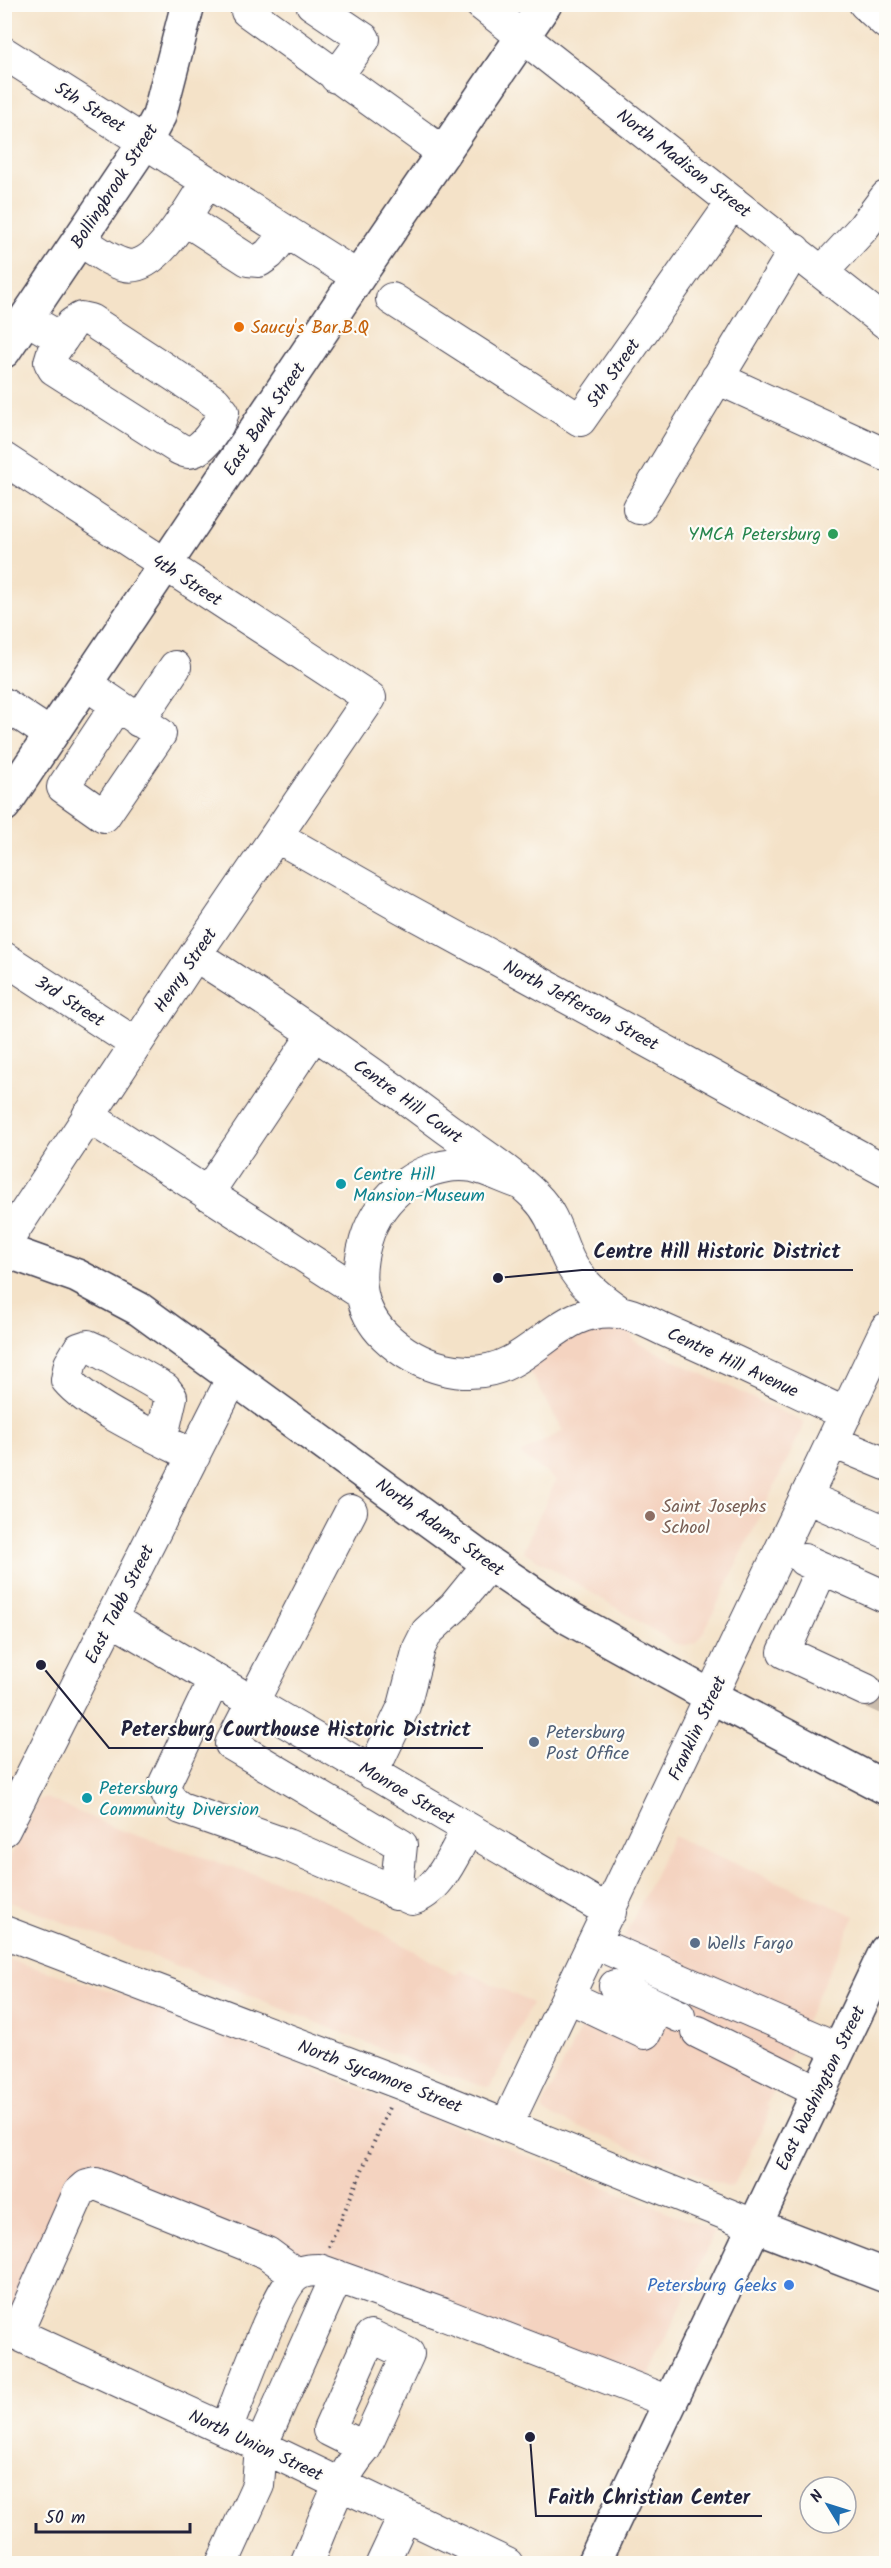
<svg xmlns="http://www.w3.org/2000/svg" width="891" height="2568" font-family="Kalam,sans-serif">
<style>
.built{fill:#f4d3c0}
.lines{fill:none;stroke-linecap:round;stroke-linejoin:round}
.minor-tunnel{stroke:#cabcac;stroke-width:32;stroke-dasharray:32 16;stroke-linecap:butt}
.minor-casing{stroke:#423f50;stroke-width:34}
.major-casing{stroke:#423f50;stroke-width:36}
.path{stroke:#423f50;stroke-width:4;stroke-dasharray:1.5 4.5;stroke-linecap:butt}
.minor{stroke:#fff;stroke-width:32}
.major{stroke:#fff;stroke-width:33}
.food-dot{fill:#e8710a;stroke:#fdfcf7;stroke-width:2}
.leisure-dot{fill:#2e9e5b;stroke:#fdfcf7;stroke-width:2}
.culture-dot{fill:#0f9aa8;stroke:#fdfcf7;stroke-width:2}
.education-dot{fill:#8d6e63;stroke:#fdfcf7;stroke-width:2}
.service-dot{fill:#5c6f8a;stroke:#fdfcf7;stroke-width:2}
.shop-dot{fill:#3f7fe0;stroke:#fdfcf7;stroke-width:2}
.labels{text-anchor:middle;stroke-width:4.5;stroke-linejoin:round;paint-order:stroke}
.street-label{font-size:18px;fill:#22223b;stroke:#fdfcf7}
.food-label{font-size:18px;fill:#c56008;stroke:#fdfcf7;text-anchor:start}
.leisure-label{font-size:18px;fill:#27864d;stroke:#fdfcf7;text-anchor:end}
.culture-label{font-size:18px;fill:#0d838f;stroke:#fdfcf7;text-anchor:start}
.education-label{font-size:18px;fill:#785e54;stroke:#fdfcf7;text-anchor:start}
.service-label{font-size:18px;fill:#4e5e75;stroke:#fdfcf7;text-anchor:start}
.shop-label{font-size:18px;fill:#366cbe;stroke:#fdfcf7;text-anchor:end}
.leader{fill:none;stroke:#22223b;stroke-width:2}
.callout-dot{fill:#22223b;stroke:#fdfcf7;stroke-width:2}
.callout-label{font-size:20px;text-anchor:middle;font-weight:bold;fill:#22223b;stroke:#fdfcf7;stroke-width:4.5;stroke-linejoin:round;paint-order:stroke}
</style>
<rect width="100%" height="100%" fill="#fdfcf7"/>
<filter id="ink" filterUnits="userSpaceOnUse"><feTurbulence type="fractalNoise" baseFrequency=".0167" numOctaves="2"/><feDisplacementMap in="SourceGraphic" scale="12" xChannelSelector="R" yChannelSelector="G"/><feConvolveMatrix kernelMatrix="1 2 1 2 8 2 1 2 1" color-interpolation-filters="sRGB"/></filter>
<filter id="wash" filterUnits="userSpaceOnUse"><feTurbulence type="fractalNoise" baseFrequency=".008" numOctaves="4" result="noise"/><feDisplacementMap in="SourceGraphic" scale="24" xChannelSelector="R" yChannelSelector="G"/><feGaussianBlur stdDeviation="1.35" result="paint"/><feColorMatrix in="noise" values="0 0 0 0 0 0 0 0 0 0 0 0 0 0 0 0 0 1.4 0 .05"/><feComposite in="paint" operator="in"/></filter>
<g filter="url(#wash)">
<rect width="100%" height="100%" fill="#f4e2c8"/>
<path class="built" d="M 627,1323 L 634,1341 L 805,1423 L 704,1632 L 695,1643 L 686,1645 L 676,1644 L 523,1551 L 556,1480 L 520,1454 L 563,1431 L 527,1366 L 584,1327 Z
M 46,1798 L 120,1830 L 310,1892 L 456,1975 L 460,1969 L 467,1972 L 532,2003 L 490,2088 L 451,2077 L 158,1958 L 5,1900 L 5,1868 L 38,1800 Z
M 673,1836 L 855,1916 L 766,2105 L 769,2107 L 767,2119 L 734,2185 L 729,2187 L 544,2113 L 542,2108 Z
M 4,1958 L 124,1995 L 708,2228 L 714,2233 L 646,2383 L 369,2283 L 85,2171 L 17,2307 L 5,2301 Z"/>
</g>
<g filter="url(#ink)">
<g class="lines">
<path class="minor-tunnel" d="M 866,1690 L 886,1699"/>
<g class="minor-casing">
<path id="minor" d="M 247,4 L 247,11 L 444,153
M 312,4 L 364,39 L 336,77
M 481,4 L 886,323
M 865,4 L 886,23
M 4,53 L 358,277
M 183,218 L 248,260 L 259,261 L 269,254 L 287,232
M 80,240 C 94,249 109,261 125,265 C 157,273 192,204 207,182
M 823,271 L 862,229 L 886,197
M 392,299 L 580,420 L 733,202
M 27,319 L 62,339 L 53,352 L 50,362 L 54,369 L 178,448 C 179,449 187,452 188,452 C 203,452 219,425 223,412 L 215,402 L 90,320 L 81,318 L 72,324 L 62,339
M 717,378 L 886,455
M 4,459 L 370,698 L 195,955 L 4,1245
M 639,508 L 795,250
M 86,684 L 160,734 L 104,816 L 63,787 L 117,705
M 4,704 L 51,735
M 139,721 L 175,667
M 276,836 L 403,908 L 886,1171
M 195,955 C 281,1009 365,1067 446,1128 C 476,1150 510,1171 536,1197 C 555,1216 558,1239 569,1261 C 581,1284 600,1298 620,1312
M 4,958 L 136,1044
M 88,1116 L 361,1293
M 520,1183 C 505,1178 488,1169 473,1166 C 424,1159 379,1195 366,1240 C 356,1274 358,1310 385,1336 C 417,1367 468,1384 510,1362 C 548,1342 570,1307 618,1312 C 636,1314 656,1327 673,1334 C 731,1359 788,1387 846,1414
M 207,1194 L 314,1034
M 166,1442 L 163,1432 L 171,1397 L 165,1389 L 97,1350 L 88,1346 L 79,1349 L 70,1364 L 67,1380 C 89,1407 160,1439 194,1456
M 833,1442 L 886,1464
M 806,1497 L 886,1532
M 351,1511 L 231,1744 L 401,1845 L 396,1894
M 804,1560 L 886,1597
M 822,1568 L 784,1652 L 866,1690
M 111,1619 L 610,1912
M 214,1680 L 165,1783 C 166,1795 170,1801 181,1808 L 287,1845 L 412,1899 C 440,1891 454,1853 468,1829
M 372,1773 L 404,1706 L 419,1648 L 427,1632 L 454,1607 L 489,1564
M 4,1830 L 233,1377
M 4,1932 L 400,2083 L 754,2225
M 595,1943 L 839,2049
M 615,1986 L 679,2016
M 569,1997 L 645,2033 L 657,2007
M 698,2032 L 819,2092
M 506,2126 L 886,1329
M 4,2328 L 261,2446 L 507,2564
M 16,2334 L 79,2193 L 87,2186 L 96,2184 L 267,2253 L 297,2275
M 226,2430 C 237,2403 278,2287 297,2275 C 304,2270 312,2270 319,2270 L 442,2314 L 670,2402
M 222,2564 L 258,2485 L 261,2446 L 337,2276
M 306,2564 C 323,2525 337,2479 365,2448 L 408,2354 L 371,2336 L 329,2430 L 365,2448
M 382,2564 L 405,2515"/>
</g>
<g class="major-casing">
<path id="major" d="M 4,351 L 145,142 L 159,116 L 188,4
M 4,805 L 358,277 L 545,4
M 4,1250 L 77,1276 L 139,1309 L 489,1564 L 571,1619 L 712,1697 L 886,1788
M 754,2225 L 886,2276
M 593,2564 L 886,1951"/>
</g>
<path class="path" d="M 329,2247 L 390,2105"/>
<use href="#minor" class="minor"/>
<use href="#major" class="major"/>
</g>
</g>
<circle class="food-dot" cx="239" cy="327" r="6"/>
<circle class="leisure-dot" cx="833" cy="534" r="6"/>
<g class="culture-dot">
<circle cx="341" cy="1184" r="6"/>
<circle cx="87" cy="1798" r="6"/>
</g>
<circle class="education-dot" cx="650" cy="1516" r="6"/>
<g class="service-dot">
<circle cx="534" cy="1742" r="6"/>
<circle cx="695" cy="1943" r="6"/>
</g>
<circle class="shop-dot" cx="789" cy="2285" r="6"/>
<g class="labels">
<g class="street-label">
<text transform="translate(90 107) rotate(32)" y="6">5th Street</text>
<text transform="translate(684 163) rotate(38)" y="6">North Madison Street</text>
<text transform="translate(114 186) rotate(-57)" y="6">Bollingbrook Street</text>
<text transform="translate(613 373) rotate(-55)" y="6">5th Street</text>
<text transform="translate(264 419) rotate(-56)" y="6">East Bank Street</text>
<text transform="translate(187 580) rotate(33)" y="6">4th Street</text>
<text transform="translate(185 970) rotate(-56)" y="6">Henry Street</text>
<text transform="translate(70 1001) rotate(33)" y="6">3rd Street</text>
<text transform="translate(581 1005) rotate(28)" y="6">North Jefferson Street</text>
<text transform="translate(408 1101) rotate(36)" y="6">Centre Hill Court</text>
<text transform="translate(733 1362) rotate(25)" y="6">Centre Hill Avenue</text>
<text transform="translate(440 1527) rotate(36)" y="6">North Adams Street</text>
<text transform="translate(119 1604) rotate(-63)" y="6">East Tabb Street</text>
<text transform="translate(697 1728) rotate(-65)" y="6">Franklin Street</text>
<text transform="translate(407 1793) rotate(30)" y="6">Monroe Street</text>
<text transform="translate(380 2076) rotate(21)" y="6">North Sycamore Street</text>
<text transform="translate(820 2088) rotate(-64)" y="6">East Washington Street</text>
<text transform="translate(256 2445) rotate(25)" y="6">North Union Street</text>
</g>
<g class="food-label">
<text x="251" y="333">Saucy's Bar.B.Q</text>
</g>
<g class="leisure-label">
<text x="821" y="540">YMCA Petersburg</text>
</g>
<g class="culture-label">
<text x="353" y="1180">Centre Hill<tspan x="353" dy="21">Mansion-Museum</tspan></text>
<text x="99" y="1794">Petersburg<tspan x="99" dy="21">Community Diversion</tspan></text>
</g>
<g class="education-label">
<text x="662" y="1512">Saint Josephs<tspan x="662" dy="21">School</tspan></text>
</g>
<g class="service-label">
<text x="546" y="1738">Petersburg<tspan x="546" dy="21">Post Office</tspan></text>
<text x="707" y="1949">Wells Fargo</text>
</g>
<g class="shop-label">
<text x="777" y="2291">Petersburg Geeks</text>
</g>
</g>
<path class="leader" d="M498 1278L582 1270H853M41 1665L109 1748H483M530 2437L536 2516H762"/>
<g class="callout-dot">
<circle cx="498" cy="1278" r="6"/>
<circle cx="41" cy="1665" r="6"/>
<circle cx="530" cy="2437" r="6"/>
</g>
<g class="callout-label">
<text x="717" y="1258">Centre Hill Historic District</text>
<text x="296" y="1736">Petersburg Courthouse Historic District</text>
<text x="649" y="2504">Faith Christian Center</text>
</g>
<rect width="891" height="2568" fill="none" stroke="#fdfcf7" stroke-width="24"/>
<g transform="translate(828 2505) rotate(308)"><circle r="28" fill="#fdfcf7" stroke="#a5a5ac" stroke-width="1.5"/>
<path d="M0-4.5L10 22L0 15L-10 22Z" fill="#1f6fb2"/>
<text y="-9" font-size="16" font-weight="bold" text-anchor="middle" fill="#22223b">N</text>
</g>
<path d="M36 2523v9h154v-9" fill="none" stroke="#22223b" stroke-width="3"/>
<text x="45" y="2523" font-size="18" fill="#22223b" stroke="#fdfcf7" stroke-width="4.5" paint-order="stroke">50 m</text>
</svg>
